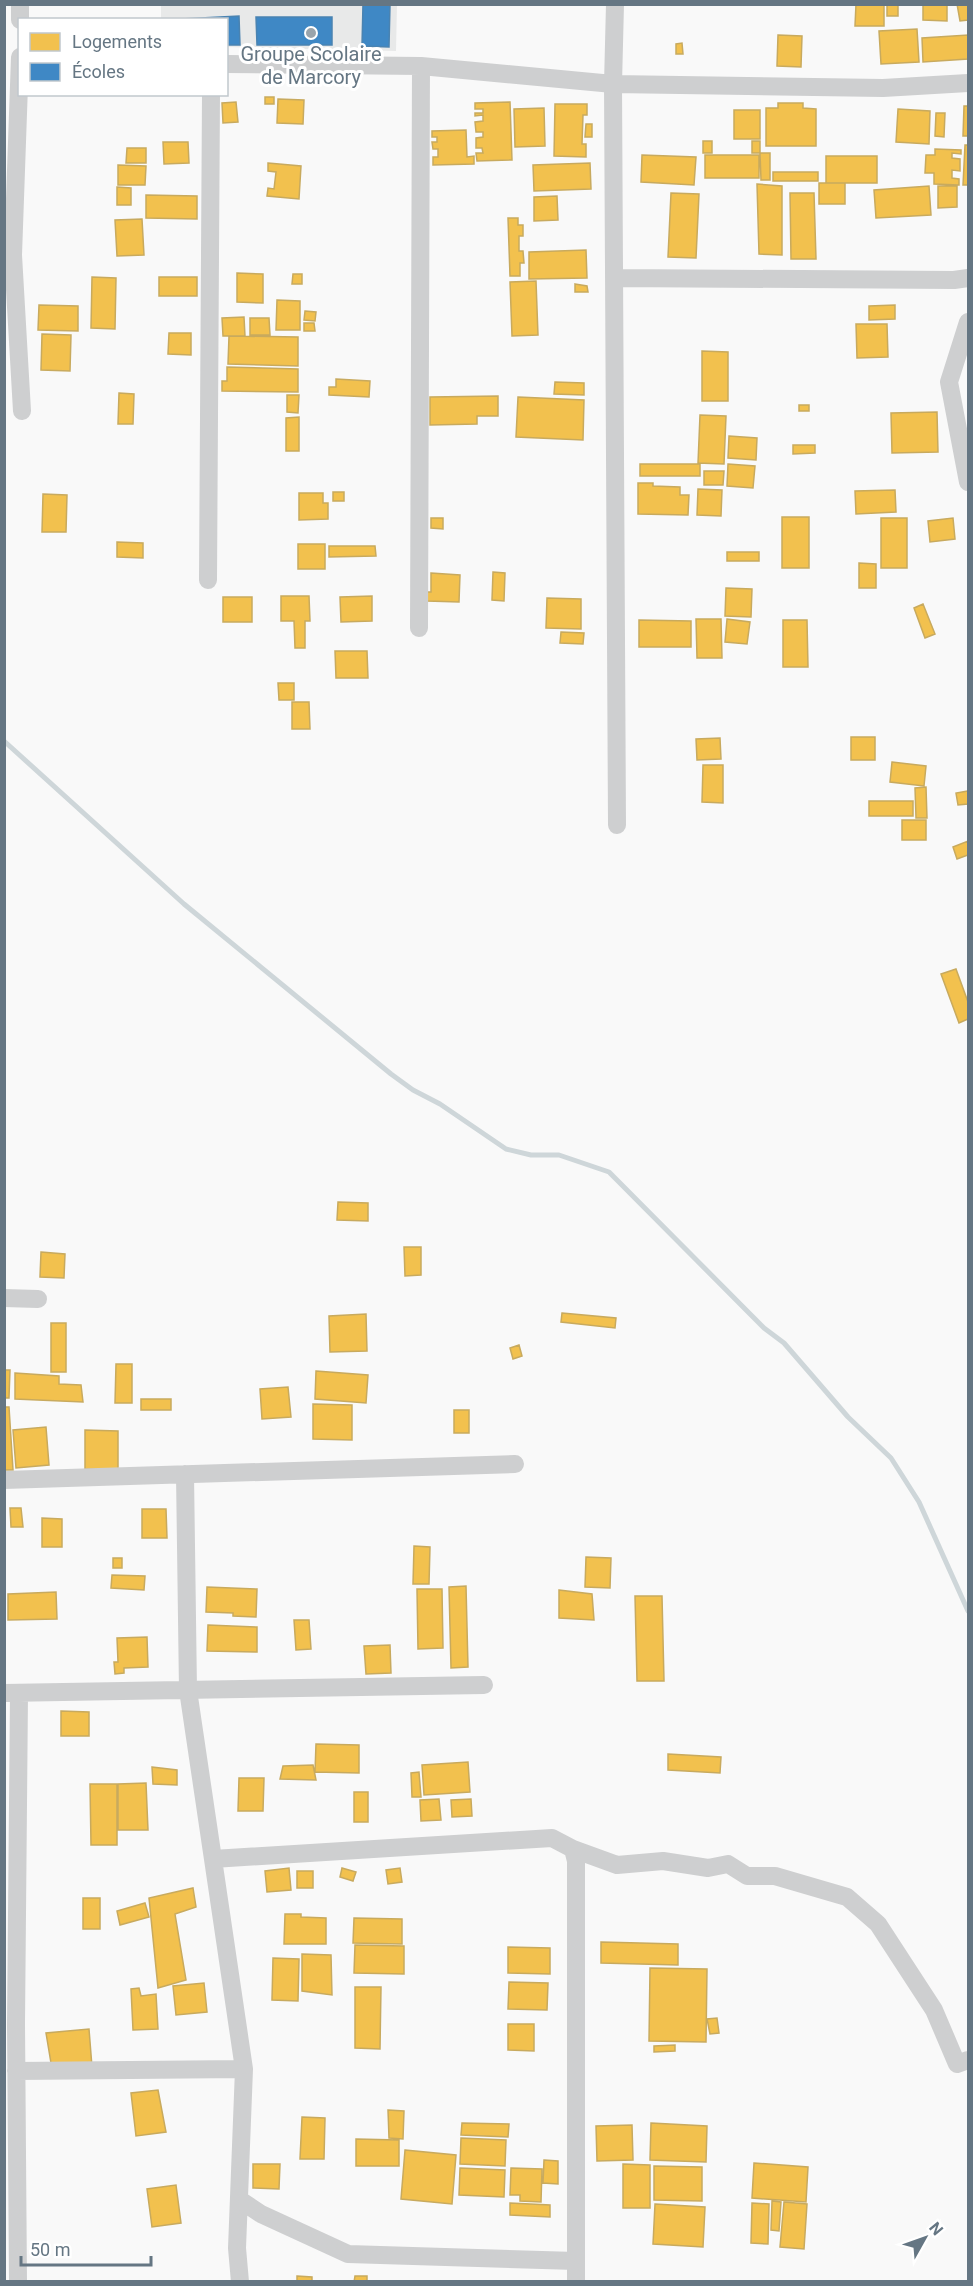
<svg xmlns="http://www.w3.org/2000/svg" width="973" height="2286" font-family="Roboto,sans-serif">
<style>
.built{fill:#e8e9e9}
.homes{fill:#f2c14e;stroke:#c8aa5e;stroke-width:1.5}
.schools{fill:#3f88c5;stroke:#4a83b1;stroke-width:1.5}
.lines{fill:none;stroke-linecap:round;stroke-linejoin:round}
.stream{stroke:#ced6d9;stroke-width:5}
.minor{stroke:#cecfd0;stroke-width:18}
.poi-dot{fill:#99a4ac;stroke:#fff;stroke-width:2}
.labels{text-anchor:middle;stroke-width:6;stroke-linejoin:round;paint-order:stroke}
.poi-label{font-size:20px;fill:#657683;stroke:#fff}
</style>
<rect width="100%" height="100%" fill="#f9f9f9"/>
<path class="built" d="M 161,5 L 397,5 L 396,51 L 227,47 L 226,20 L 161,19 Z"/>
<path class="homes" d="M 856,4 L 884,4 L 884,26 L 855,26 Z
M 887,4 L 898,4 L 898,16 L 887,16 Z
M 923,4 L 947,4 L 947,21 L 923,20 Z
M 957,4 L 968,4 L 968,20 L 960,21 Z
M 917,29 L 919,62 L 881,64 L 879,31 Z
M 778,35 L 802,36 L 801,67 L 777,66 Z
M 968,35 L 968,59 L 923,62 L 922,38 Z
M 682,43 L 683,54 L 676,54 L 676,44 Z
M 265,97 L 274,97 L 274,104 L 265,104 Z
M 278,99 L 304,100 L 303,124 L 277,123 Z
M 236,102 L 238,122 L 223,123 L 222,103 Z
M 510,102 L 512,160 L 477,161 L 476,153 L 483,153 L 482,148 L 476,148 L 476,138 L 483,137 L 483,132 L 476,132 L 475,122 L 483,121 L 483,115 L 475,116 L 475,113 L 483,113 L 483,109 L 475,109 L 475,103 Z
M 778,103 L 803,103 L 803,108 L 816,109 L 816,146 L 766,146 L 766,108 L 778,108 Z
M 555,104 L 587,104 L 587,115 L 583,115 L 582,144 L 586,144 L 586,157 L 554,156 Z
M 964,106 L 968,106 L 968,136 L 963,136 Z
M 544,108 L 545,146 L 515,147 L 514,109 Z
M 898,109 L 930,111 L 929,144 L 896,142 Z
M 734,110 L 760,110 L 760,139 L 734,139 Z
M 936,113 L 945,113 L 944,137 L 935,136 Z
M 586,124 L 592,124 L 592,137 L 585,137 Z
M 466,130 L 467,157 L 474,156 L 474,164 L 433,165 L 433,157 L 438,157 L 438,149 L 433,149 L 432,142 L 437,142 L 437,137 L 432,137 L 432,131 Z
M 703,141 L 712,141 L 712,153 L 703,153 Z
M 752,141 L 760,141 L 760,153 L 752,153 Z
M 163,142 L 188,142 L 189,163 L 164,164 Z
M 965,145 L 968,145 L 968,185 L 963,185 Z
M 127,148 L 146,148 L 146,163 L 126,163 Z
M 935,149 L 961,150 L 961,154 L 952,153 L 952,158 L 960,159 L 960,171 L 952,170 L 952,178 L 959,179 L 959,185 L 934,184 L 934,173 L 925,173 L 926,155 L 935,155 Z
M 760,153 L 770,153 L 770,180 L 761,180 Z
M 642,155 L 696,157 L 694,185 L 641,182 Z
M 705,155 L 759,155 L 759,178 L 705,178 Z
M 826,156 L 877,156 L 877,183 L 826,183 Z
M 268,163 L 301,166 L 299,199 L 267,196 L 268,188 L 274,189 L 276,172 L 268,171 Z
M 590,163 L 591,189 L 534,191 L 533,165 Z
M 118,165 L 146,166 L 145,185 L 118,185 Z
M 773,172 L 818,172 L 818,181 L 773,181 Z
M 819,183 L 845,183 L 845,204 L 819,204 Z
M 757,184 L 782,186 L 782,255 L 759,254 Z
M 929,186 L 931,215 L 876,218 L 874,190 Z
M 938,186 L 957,186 L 957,207 L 938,208 Z
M 117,187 L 131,188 L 131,205 L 117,205 Z
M 671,193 L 699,194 L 696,258 L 668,257 Z
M 790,193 L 814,193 L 816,259 L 791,259 Z
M 146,195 L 197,196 L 197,219 L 146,218 Z
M 557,196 L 558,220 L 534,221 L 534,197 Z
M 508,218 L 518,218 L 518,225 L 523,225 L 523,236 L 519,236 L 519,251 L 523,251 L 524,263 L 520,263 L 520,276 L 510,276 Z
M 142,219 L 144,255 L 117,256 L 115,220 Z
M 586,250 L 587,278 L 529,279 L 529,252 Z
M 237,273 L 263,274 L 263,303 L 237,302 Z
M 293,274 L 302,274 L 302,284 L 292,284 Z
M 92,277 L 116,278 L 115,329 L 91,328 Z
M 159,277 L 197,277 L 197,296 L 159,296 Z
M 536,281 L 538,335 L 512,336 L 510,282 Z
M 575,284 L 587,286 L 588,292 L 575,292 Z
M 277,300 L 300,301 L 300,330 L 276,330 Z
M 39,305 L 78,306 L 78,331 L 38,330 Z
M 895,305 L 895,319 L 869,320 L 869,306 Z
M 305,311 L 316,312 L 315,321 L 304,320 Z
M 244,317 L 245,336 L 223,336 L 222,318 Z
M 250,318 L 269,318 L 270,335 L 250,335 Z
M 304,323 L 314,323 L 315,331 L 304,331 Z
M 856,324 L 887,324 L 888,357 L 857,358 Z
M 169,333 L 191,333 L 191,355 L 168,354 Z
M 42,334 L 71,335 L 70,371 L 41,370 Z
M 229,336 L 298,337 L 298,366 L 228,364 Z
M 702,351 L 728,352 L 728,401 L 702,401 Z
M 227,367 L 298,369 L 298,392 L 222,391 L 222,381 L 227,381 Z
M 336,379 L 370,381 L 369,397 L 329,395 L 329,387 L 336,387 Z
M 555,382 L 584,383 L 584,395 L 554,394 Z
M 119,393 L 134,394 L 133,424 L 118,424 Z
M 287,395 L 299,395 L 298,413 L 287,412 Z
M 498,396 L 498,416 L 477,416 L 477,424 L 430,425 L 430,397 Z
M 518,397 L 584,400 L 583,440 L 516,437 Z
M 799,405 L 809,405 L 809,411 L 799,411 Z
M 937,412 L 938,452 L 892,453 L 891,413 Z
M 700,415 L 726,416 L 724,464 L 698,463 Z
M 299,417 L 299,451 L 286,451 L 286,418 Z
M 729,436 L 757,438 L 756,460 L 728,458 Z
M 793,445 L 815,445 L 815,453 L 793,454 Z
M 640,464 L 700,464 L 700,476 L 640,476 Z
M 728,464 L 755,466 L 753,488 L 727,486 Z
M 704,471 L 724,471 L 723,485 L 704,485 Z
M 638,483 L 653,483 L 653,486 L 680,487 L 680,495 L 689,495 L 688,515 L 638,514 Z
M 698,489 L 722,490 L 721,516 L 697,515 Z
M 895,490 L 896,512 L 856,514 L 855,491 Z
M 333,492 L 344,492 L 344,501 L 333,501 Z
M 299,493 L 323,493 L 323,503 L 328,503 L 328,519 L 299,520 Z
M 43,494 L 67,495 L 66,532 L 42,532 Z
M 782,517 L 809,517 L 809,568 L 782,568 Z
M 431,518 L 443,518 L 443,529 L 431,528 Z
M 881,518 L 907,518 L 907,568 L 881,568 Z
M 953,518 L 955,539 L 930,542 L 928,521 Z
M 117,542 L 143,543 L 143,558 L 117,557 Z
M 298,544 L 325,544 L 325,569 L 298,569 Z
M 329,546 L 375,546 L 376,556 L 329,557 Z
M 727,552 L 759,552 L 759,561 L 727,561 Z
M 859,563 L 876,564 L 876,588 L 859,588 Z
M 493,572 L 505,573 L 504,601 L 492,600 Z
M 431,573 L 460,575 L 459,602 L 427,601 L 427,592 L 431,592 Z
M 726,588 L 752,589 L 751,617 L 725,616 Z
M 281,596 L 309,596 L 310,621 L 305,621 L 305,648 L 295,648 L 294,621 L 281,621 Z
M 372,596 L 372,621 L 341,622 L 340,597 Z
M 223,597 L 252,597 L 252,622 L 223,622 Z
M 547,598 L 581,599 L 581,629 L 546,628 Z
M 923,604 L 935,634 L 925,638 L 914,608 Z
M 696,619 L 721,619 L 722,658 L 697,658 Z
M 727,619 L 750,622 L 747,644 L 725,642 Z
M 639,620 L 691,621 L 691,647 L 639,647 Z
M 783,620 L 807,620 L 808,667 L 783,667 Z
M 561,632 L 584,633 L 583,644 L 560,643 Z
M 335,651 L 367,651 L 368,678 L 336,678 Z
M 278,683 L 294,683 L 294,700 L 279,700 Z
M 292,702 L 309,702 L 310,729 L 292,729 Z
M 851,737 L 875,737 L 875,760 L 851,760 Z
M 720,738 L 721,759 L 697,760 L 696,739 Z
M 892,762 L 926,766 L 924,786 L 890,782 Z
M 703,765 L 723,765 L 723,803 L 702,802 Z
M 926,787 L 927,818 L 916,818 L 915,788 Z
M 968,791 L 968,804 L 958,805 L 956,793 Z
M 869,801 L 913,801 L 913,816 L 869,816 Z
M 902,820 L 926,820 L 926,840 L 902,840 Z
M 968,841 L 968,855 L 957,859 L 953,847 Z
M 956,969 L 968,1002 L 968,1019 L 959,1023 L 941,974 Z
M 338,1202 L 368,1203 L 368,1221 L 337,1220 Z
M 404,1247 L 421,1247 L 421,1275 L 405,1276 Z
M 41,1252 L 65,1254 L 64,1278 L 40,1277 Z
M 562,1313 L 616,1318 L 615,1328 L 561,1322 Z
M 366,1314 L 367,1351 L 330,1352 L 329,1316 Z
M 51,1323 L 66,1323 L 66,1372 L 51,1372 Z
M 519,1345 L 522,1356 L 513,1359 L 510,1348 Z
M 116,1364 L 132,1364 L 132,1403 L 115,1403 Z
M 4,1370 L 10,1370 L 9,1398 L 4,1398 Z
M 316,1371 L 368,1375 L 366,1403 L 315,1399 Z
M 15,1373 L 59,1376 L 59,1384 L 81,1385 L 83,1402 L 15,1399 Z
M 288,1387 L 291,1417 L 262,1419 L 260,1389 Z
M 141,1399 L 171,1399 L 171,1410 L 141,1410 Z
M 313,1404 L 352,1405 L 352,1440 L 313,1439 Z
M 4,1407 L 9,1407 L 13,1470 L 4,1470 Z
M 454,1410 L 469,1410 L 469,1433 L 454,1433 Z
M 46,1427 L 49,1465 L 16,1468 L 13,1430 Z
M 85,1430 L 118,1431 L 118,1470 L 85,1469 Z
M 10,1508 L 21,1508 L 23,1527 L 11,1527 Z
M 142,1509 L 166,1509 L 167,1538 L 142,1538 Z
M 42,1518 L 62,1519 L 62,1547 L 42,1547 Z
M 414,1546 L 430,1547 L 429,1584 L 413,1584 Z
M 586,1557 L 611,1558 L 610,1588 L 585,1587 Z
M 113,1558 L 122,1558 L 122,1568 L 113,1568 Z
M 112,1575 L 145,1576 L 144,1590 L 111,1588 Z
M 466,1586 L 468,1667 L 451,1668 L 449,1587 Z
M 207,1587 L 257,1589 L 256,1617 L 233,1616 L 233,1613 L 206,1612 Z
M 417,1589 L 442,1589 L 443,1648 L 418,1649 Z
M 559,1590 L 592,1594 L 594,1620 L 559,1618 Z
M 56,1592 L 57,1619 L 8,1620 L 8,1594 Z
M 635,1596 L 662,1596 L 664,1681 L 637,1681 Z
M 294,1620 L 309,1620 L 311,1649 L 296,1650 Z
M 208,1625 L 257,1627 L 257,1652 L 207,1651 Z
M 147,1637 L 148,1667 L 124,1668 L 124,1673 L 115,1674 L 114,1662 L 118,1662 L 117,1638 Z
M 390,1645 L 391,1673 L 366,1674 L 364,1646 Z
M 61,1711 L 89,1712 L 89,1736 L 61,1736 Z
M 316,1744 L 359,1745 L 359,1773 L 315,1772 Z
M 668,1754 L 721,1757 L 720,1773 L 668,1770 Z
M 468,1762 L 470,1792 L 424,1795 L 422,1765 Z
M 313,1765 L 316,1780 L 280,1779 L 283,1766 Z
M 152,1767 L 177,1770 L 177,1785 L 153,1784 Z
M 419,1772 L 421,1797 L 412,1797 L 411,1773 Z
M 239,1778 L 264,1778 L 263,1811 L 238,1811 Z
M 146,1783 L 148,1830 L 118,1830 L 118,1784 Z
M 90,1784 L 117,1784 L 117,1845 L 91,1845 Z
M 354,1792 L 368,1792 L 368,1822 L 354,1822 Z
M 439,1799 L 441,1820 L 421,1821 L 420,1800 Z
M 471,1799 L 472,1816 L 452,1817 L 451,1800 Z
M 289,1868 L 291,1890 L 267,1892 L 265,1871 Z
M 342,1868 L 356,1872 L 353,1881 L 340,1877 Z
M 400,1868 L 402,1882 L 388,1884 L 386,1870 Z
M 297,1871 L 313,1871 L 313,1888 L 297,1888 Z
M 193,1888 L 196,1907 L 175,1914 L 186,1980 L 158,1988 L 149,1898 Z
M 83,1898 L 100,1898 L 100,1929 L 83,1929 Z
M 145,1903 L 149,1917 L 120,1925 L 117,1911 Z
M 285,1914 L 301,1914 L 301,1917 L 326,1918 L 326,1944 L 284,1944 Z
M 354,1918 L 402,1919 L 402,1944 L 353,1943 Z
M 601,1942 L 678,1944 L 678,1965 L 601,1963 Z
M 355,1945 L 404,1946 L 404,1974 L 354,1973 Z
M 508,1947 L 550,1948 L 550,1974 L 508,1973 Z
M 302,1954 L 331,1955 L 332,1995 L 302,1991 Z
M 273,1958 L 299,1959 L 298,2001 L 272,2000 Z
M 650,1968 L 707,1969 L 706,2042 L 649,2041 Z
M 509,1982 L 548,1983 L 547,2010 L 508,2009 Z
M 204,1983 L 207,2012 L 176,2015 L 173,1986 Z
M 355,1987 L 381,1987 L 380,2049 L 355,2048 Z
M 139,1988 L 141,1996 L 156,1994 L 158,2029 L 133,2030 L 131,1989 Z
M 717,2018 L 719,2033 L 710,2034 L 707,2019 Z
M 508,2024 L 534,2024 L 534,2051 L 508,2050 Z
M 89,2029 L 92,2067 L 52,2069 L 46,2033 Z
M 675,2045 L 675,2051 L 654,2052 L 654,2046 Z
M 158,2090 L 166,2132 L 136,2136 L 131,2093 Z
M 388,2110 L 404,2111 L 403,2139 L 389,2138 Z
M 302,2117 L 325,2118 L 324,2159 L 300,2159 Z
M 462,2123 L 509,2124 L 508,2137 L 461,2135 Z
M 651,2123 L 707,2126 L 706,2162 L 650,2160 Z
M 632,2125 L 633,2160 L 597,2161 L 596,2126 Z
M 461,2138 L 506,2140 L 505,2166 L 460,2164 Z
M 356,2139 L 399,2140 L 399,2166 L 356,2166 Z
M 405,2150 L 456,2155 L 452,2204 L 401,2199 Z
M 544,2160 L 558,2161 L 558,2184 L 543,2183 Z
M 754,2163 L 808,2167 L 806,2202 L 752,2198 Z
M 253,2164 L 280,2164 L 279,2189 L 253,2188 Z
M 623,2164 L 650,2165 L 650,2208 L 623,2208 Z
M 654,2166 L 702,2167 L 702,2201 L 654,2200 Z
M 460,2168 L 505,2170 L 504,2197 L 459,2195 Z
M 511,2168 L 542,2169 L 541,2202 L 520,2201 L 520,2195 L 510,2195 Z
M 176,2185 L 181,2223 L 152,2227 L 147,2189 Z
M 772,2201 L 781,2202 L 779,2231 L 771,2230 Z
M 784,2202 L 807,2204 L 804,2249 L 780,2247 Z
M 510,2203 L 550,2205 L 550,2217 L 510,2215 Z
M 752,2203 L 769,2204 L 768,2244 L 751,2243 Z
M 655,2204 L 705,2207 L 703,2247 L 653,2244 Z
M 297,2276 L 312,2277 L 312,2282 L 297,2282 Z
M 355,2276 L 367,2276 L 367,2282 L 354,2282 Z"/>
<path class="schools" d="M 363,4 L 390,4 L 389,47 L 362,46 Z
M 239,16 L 240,45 L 226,45 L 226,20 L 161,20 Z
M 256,17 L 332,17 L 332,45 L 257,45 Z"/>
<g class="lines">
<path class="stream" d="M 4,741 L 184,904 L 391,1074 L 413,1090 L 440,1104 L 506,1149 L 531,1155 L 559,1155 L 609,1172 L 764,1328 L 784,1343 L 848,1417 L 891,1458 L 919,1502 L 968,1611"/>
<path class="minor" d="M 615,4 L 613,84 L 617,825
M 20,20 L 20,4
M 20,57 L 13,255 L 22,411
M 226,64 L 421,66 L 613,84 L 883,88 L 968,83
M 615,278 L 954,280 L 968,278
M 968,322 L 949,382 L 968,482
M 208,580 L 211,94
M 419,628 L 421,66
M 4,1298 L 38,1299
M 185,1474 L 188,1690 L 244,2069 L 237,2248 L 240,2282
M 4,1480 L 515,1464
M 4,1693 L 484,1685
M 573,1849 L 576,1861 L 576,2282
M 213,1859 L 552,1838 L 573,1849 L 617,1865 L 663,1861 L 708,1868 L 728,1864 L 747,1876 L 775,1876 L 847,1897 L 878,1924 L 934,2010 L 957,2064 L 968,2060
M 16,2071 L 244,2069
M 240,2200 L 261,2214 L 348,2254 L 576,2261
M 18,2282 L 16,2024 L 19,1694"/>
</g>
<circle class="poi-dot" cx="311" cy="33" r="6"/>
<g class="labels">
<g class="poi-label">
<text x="311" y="61">Groupe Scolaire<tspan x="311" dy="23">de Marcory</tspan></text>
</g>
</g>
<rect width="973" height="2286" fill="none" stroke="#657683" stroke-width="12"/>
<rect x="18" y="18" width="210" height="78" fill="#ffffff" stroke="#c1c8cd" stroke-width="1.5"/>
<rect x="30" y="33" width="30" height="18" fill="#f2c14e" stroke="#c1c8cd" stroke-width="1.5"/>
<text x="72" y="48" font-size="18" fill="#657683">Logements</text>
<rect x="30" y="63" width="30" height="18" fill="#3f88c5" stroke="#c1c8cd" stroke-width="1.5"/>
<text x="72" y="78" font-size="18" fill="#657683">Écoles</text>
<g transform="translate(925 2238) rotate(50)" stroke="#ffffff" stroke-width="4.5" paint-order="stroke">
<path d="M0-4.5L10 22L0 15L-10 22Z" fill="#657683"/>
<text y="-9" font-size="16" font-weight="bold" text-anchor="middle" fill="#657683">N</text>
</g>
<path d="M21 2256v9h130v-9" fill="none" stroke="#657683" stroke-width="3"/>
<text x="30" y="2256" font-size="18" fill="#657683" stroke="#ffffff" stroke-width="4.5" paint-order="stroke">50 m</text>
</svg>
